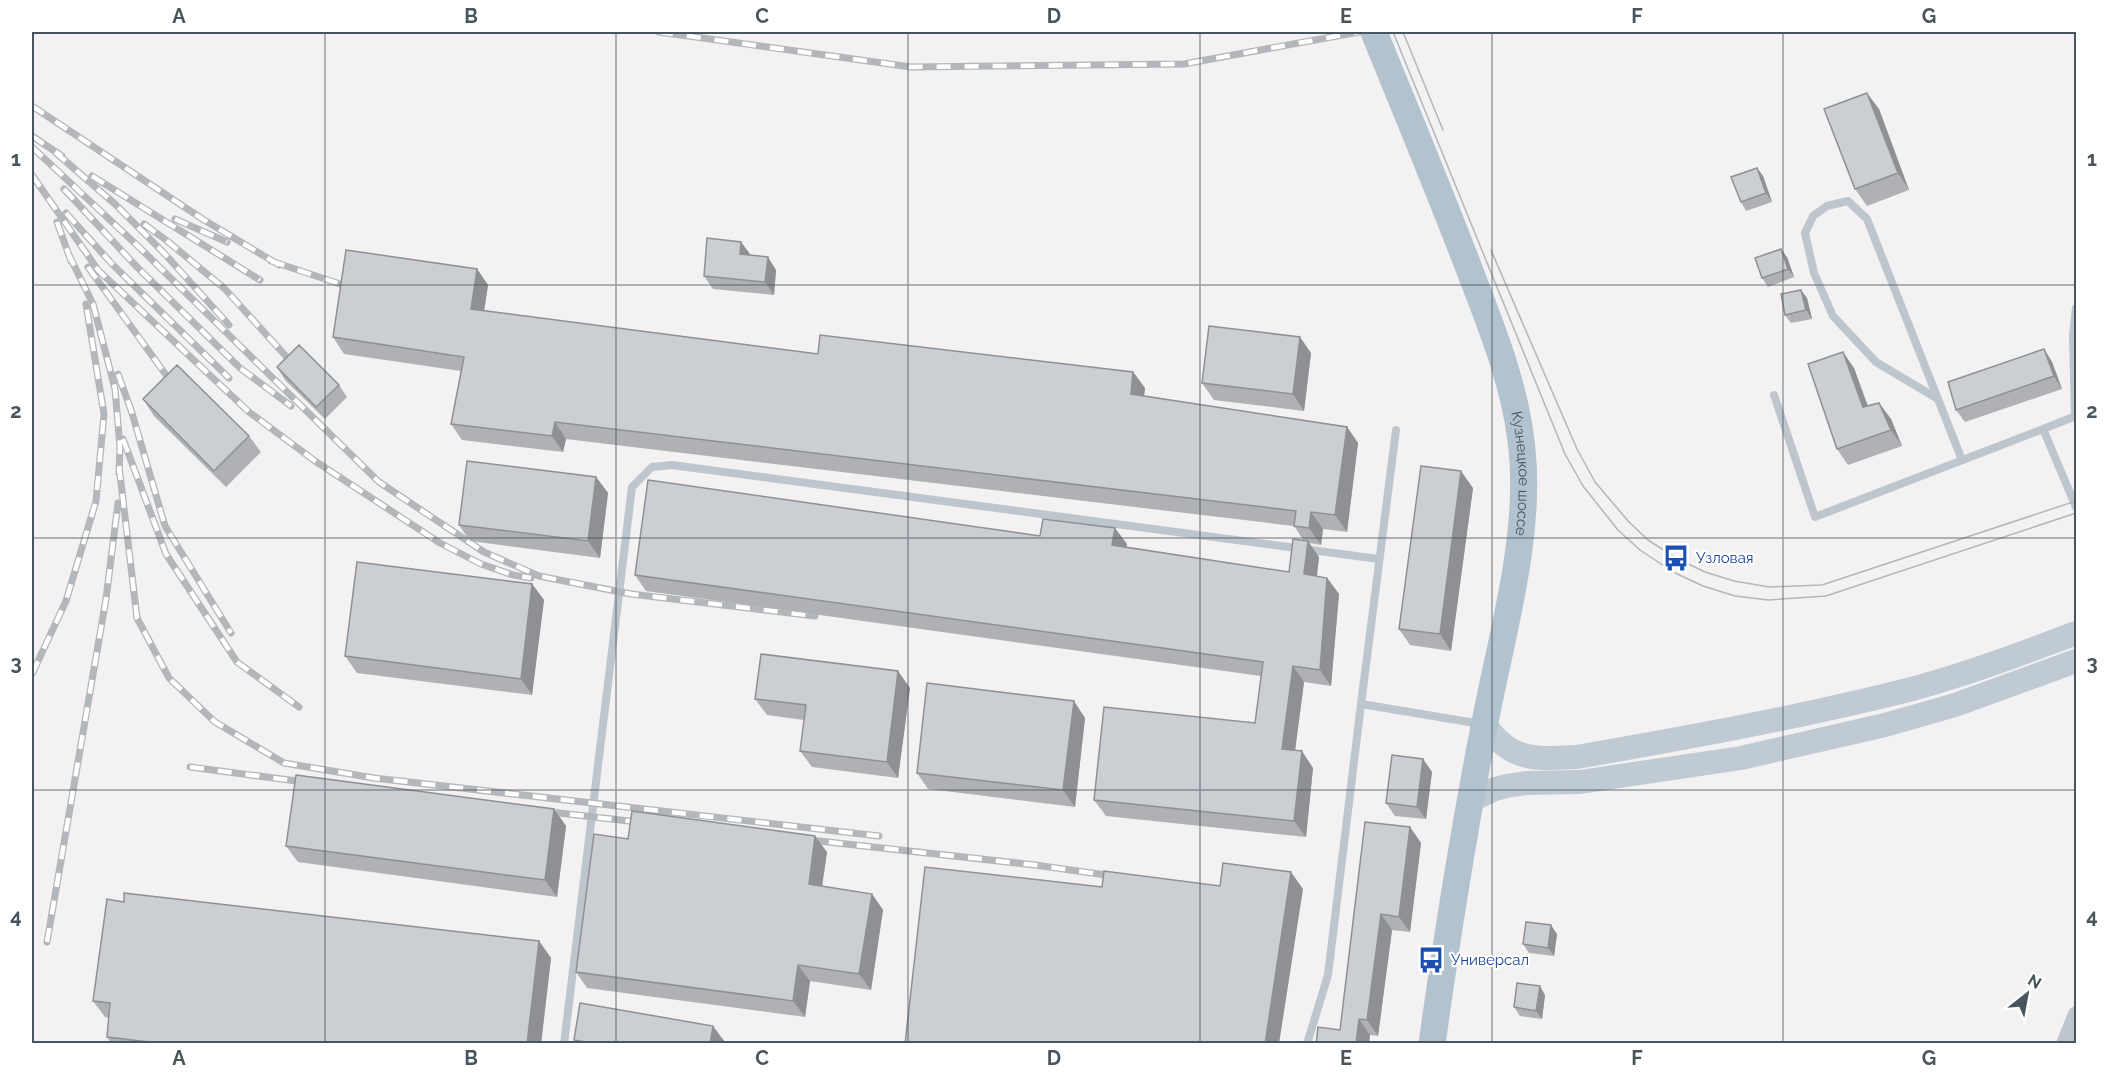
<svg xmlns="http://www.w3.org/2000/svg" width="2108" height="1075" font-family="Raleway,sans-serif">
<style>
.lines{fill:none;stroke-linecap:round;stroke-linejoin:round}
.lane{stroke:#bdc6cc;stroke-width:8}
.street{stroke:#bdc6cc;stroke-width:16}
.secondary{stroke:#bfcad3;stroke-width:24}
.primary{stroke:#b2c2ce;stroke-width:27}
.tram{stroke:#b3b6ba;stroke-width:1.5}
.rail-casing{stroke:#b3b6ba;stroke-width:7}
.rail{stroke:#fff;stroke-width:4.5;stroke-dasharray:14;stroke-linecap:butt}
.wall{fill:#afb1b5}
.shaded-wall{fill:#8e9094}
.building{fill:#cbced3;stroke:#8e9094;stroke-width:1.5}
.grid{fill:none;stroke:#49555d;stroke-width:1.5;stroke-opacity:0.55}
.labels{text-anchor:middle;stroke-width:4.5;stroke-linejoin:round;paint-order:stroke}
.street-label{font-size:15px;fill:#49555d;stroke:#fff}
.transit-label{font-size:15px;fill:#164399;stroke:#fff;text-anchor:start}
.neatline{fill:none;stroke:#49555d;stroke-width:2}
.grid-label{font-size:20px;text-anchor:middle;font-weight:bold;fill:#49555d}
</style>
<rect width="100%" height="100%" fill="#f3f1f1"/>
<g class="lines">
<path class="lane" d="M 1774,395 L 1815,517 L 2043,429 L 2076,507
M 1938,399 L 1876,362 L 1833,316 L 1814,273 L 1805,233 L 1813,216 L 1827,206 L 1848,201 L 1867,219 L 1962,460
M 2075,416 L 2073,336 L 2076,308
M 2043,429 L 2076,416
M 1396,430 L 1361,704 L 1481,724
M 564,1044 L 632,487 L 652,467 L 672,465 L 1379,559
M 1307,1044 L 1328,975 L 1361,704"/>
<path class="street" d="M 2064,1044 L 2076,1014"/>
<path class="secondary" d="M 1485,725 C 1512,762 1535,759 1577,757 C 1690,737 1802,717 1912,689 C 1968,674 2023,653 2076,633
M 1472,800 L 1492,790 L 1506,786 L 1526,783 L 1580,782 L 1741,758 L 1885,725 L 1955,705 L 2076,661"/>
<path class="primary" id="s1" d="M 1374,32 C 1406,111 1439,190 1470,271 C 1491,326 1514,382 1521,441 C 1533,532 1502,633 1485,722 C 1464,829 1447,936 1432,1044"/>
<path class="tram" d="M 1393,32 L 1565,454 L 1583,486 L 1618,530 L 1640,550 L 1673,572 L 1703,586 L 1735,596 L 1768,600 L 1826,596 L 2076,513
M 1403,32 L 1443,130
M 1491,250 L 1577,449 L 1595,482 L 1629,522 L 1648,540 L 1676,558 L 1705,572 L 1734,581 L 1769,587 L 1822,585 L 2076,501"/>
<g class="rail-casing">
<path id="rail" d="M 659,32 L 911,67 L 1184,64 L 1359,32
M 32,106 L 204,220 L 279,265
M 32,136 L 62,156
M 32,147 L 141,249 L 379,482 L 484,552 L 539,576 L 631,594 L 815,616
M 55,152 L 115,204 L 163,252 L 229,325
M 32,175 L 98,270 L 249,412 L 315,461 L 440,543 L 481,564 L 513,575 L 531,578
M 92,176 L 260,280
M 64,189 L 137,267 L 240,368 L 291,406
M 66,213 L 113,265 L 229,378
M 175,219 L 227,242
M 57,222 L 71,261
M 144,224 L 166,240 L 224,288 L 293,364
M 68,253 L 93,304 L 115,389 L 120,447 L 119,473
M 271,261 L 352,288
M 88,267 L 174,386
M 118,374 L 132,413 L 165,526 L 231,633
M 123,439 L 166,554 L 208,618 L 237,662 L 299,707
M 119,466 L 137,618 L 169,678 L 215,722 L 284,763 L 374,778 L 879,836
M 32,674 L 66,601 L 96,501 L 104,414 L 86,304
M 190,767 L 312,783
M 542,811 L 646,823
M 801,839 L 1035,865 L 1120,877
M 47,942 L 106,599 L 118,503"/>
</g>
<use href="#rail" class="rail"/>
</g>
<path class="wall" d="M 1879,109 L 1909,190 L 1867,206 L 1855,189 Z
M 1757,168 L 1763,176 L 1772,202 L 1746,211 L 1741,202 Z
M 741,242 L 750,255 L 776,270 L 774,295 L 713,289 L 704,276 Z
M 1787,257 L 1794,277 L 1768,287 L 1762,278 Z
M 477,269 L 488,285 L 484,311 L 818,354 L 1133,372 L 1145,388 L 1144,396 L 1347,427 L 1358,443 L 1347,532 L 1323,529 L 1321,545 L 1309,543 L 1319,557 L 1317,576 L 1327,578 L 1339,594 L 1331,686 L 1304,682 L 1295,751 L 1313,768 L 1306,837 L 1106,816 L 1094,800 L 1255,723 L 1261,676 L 646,591 L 635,575 L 1040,536 L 1127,544 L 1126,547 L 1289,572 L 1304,541 L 1294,526 L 566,439 L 563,452 L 462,440 L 451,424 L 461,371 L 344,354 L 333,337 Z
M 1807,298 L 1812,319 L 1791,323 L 1785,315 Z
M 2044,349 L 2052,362 L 2062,389 L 1965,422 L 1956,410 Z
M 1311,353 L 1304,411 L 1214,400 L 1202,383 Z
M 277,367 L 339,385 L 347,397 L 325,419 L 285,380 Z
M 1854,368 L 1868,406 L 1879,403 L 1891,419 L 1902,446 L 1848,465 L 1837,449 Z
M 143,399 L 249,436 L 261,452 L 226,487 L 154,416 Z
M 596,477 L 608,493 L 600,558 L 470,541 L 459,525 Z
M 1473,488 L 1451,651 L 1410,645 L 1399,629 Z
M 532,584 L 544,600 L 532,695 L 357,673 L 345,656 Z
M 910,688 L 898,778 L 812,767 L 800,751 L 804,720 L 767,715 L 755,699 Z
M 1085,718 L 1075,807 L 928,789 L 917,773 Z
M 1423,759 L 1432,772 L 1426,819 L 1395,816 L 1386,803 Z
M 554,809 L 566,826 L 557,897 L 298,862 L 286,846 Z
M 1410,827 L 1421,843 L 1410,932 L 1392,930 L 1378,1036 L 1370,1035 L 1369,1044 L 1316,1044 L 1340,1030 Z
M 628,839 L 827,852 L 822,886 L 872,894 L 883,910 L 871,990 L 810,981 L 805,1017 L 587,988 L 576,972 Z
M 124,902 L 539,941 L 551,958 L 541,1044 L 112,1044 L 107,1037 L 109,1018 L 105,1017 L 93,1001 Z
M 1557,934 L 1554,956 L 1529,953 L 1523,944 Z
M 1545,995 L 1542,1019 L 1520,1016 L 1514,1007 Z
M 574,1040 L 725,1042 L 725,1044 L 576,1044 Z"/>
<path class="shaded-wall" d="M 1867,93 L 1879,109 L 1909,190 L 1898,173 Z
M 1757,168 L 1763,176 L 1772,202 L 1766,193 Z
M 741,242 L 750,254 L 749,267 L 740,254 Z
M 1781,249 L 1787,257 L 1794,277 L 1788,269 Z
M 768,257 L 776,270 L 774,295 L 765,282 Z
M 477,269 L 488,285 L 482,325 L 471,309 Z
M 1801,290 L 1807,298 L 1812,319 L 1806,310 Z
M 1300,337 L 1311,353 L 1304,411 L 1293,394 Z
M 2044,349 L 2052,362 L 2062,389 L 2054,376 Z
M 1843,352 L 1854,368 L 1874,424 L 1863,407 Z
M 1133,372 L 1145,388 L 1142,411 L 1131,394 Z
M 1879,403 L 1891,419 L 1902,446 L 1891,430 Z
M 555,422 L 566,439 L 563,452 L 552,436 Z
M 1347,427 L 1358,443 L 1347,532 L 1335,515 Z
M 1461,471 L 1473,488 L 1451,651 L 1440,634 Z
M 596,477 L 608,493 L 600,558 L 588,541 Z
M 1311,512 L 1323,529 L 1321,545 L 1309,528 Z
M 1115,528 L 1127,544 L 1124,562 L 1112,545 Z
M 1308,541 L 1319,557 L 1315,590 L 1304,574 Z
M 1327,578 L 1339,594 L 1331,686 L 1320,670 Z
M 532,584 L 544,600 L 532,695 L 521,679 Z
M 1293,666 L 1304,682 L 1293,766 L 1282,749 Z
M 898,671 L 910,688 L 898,778 L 887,762 Z
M 1074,701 L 1085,718 L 1075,807 L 1063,790 Z
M 1302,751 L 1313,768 L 1306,837 L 1294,821 Z
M 1423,759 L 1432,772 L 1426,819 L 1417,807 Z
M 554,809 L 566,826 L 557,897 L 545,880 Z
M 1410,827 L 1421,843 L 1410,932 L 1399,917 Z
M 815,836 L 827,852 L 820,900 L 809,884 Z
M 1291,872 L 1303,889 L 1279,1044 L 1265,1044 Z
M 872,894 L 883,910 L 871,990 L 859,974 Z
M 1381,914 L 1392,930 L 1378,1036 L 1367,1020 Z
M 1551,925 L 1557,934 L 1554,956 L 1548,948 Z
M 539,941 L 551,958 L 541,1044 L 527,1044 Z
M 798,965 L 810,981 L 805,1017 L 793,1001 Z
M 1540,986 L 1545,995 L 1542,1019 L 1536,1011 Z
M 1359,1019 L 1370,1035 L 1369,1044 L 1356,1044 Z
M 713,1026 L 725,1042 L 725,1044 L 710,1044 Z"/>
<path class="building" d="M 1867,93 L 1898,173 L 1855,189 L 1824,109 Z
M 1757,168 L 1766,193 L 1741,202 L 1731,177 Z
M 707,238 L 741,242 L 740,254 L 768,257 L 765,282 L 704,276 Z
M 1781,249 L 1788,269 L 1762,278 L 1755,258 Z
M 346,250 L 477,269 L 471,309 L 818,354 L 820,335 L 1133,372 L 1131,394 L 1347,427 L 1335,515 L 1311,512 L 1309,528 L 1294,526 L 1296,511 L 555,422 L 552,436 L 451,424 L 464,357 L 333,337 Z
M 1801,290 L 1806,310 L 1785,315 L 1781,294 Z
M 1209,326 L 1300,337 L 1293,394 L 1202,383 Z
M 299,345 L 339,385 L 316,407 L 277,367 Z
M 2044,349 L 2054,376 L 1956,410 L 1948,382 Z
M 1843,352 L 1863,407 L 1879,403 L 1891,430 L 1837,449 L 1808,364 Z
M 177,365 L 249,436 L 214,471 L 143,399 Z
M 467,461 L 596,477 L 588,541 L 459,525 Z
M 1421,466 L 1461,471 L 1440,634 L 1399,629 Z
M 648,480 L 1040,536 L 1043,519 L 1115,528 L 1112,545 L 1289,572 L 1293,539 L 1308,541 L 1304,574 L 1327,578 L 1320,670 L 1293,666 L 1282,749 L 1302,751 L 1294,821 L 1094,800 L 1104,707 L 1255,723 L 1263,662 L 635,575 Z
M 357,562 L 532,584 L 521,679 L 345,656 Z
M 761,654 L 898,671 L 887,762 L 800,751 L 806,705 L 755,699 Z
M 927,683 L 1074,701 L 1063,790 L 917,773 Z
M 1392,755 L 1423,759 L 1417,807 L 1386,803 Z
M 296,775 L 554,809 L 545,880 L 286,846 Z
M 632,811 L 815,836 L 809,884 L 872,894 L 859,974 L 798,965 L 793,1001 L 576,972 L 594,834 L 628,839 Z
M 1365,822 L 1410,827 L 1399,917 L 1381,914 L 1367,1020 L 1359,1019 L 1356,1044 L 1316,1044 L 1318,1027 L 1340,1030 Z
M 1223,863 L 1291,872 L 1265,1044 L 905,1044 L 925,867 L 1102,887 L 1104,871 L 1220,886 Z
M 124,893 L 539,941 L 527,1044 L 166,1044 L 107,1037 L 110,1003 L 93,1001 L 107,899 L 124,902 Z
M 1526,922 L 1551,925 L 1548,948 L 1523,944 Z
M 1517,983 L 1540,986 L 1536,1011 L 1514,1007 Z
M 580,1003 L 713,1026 L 710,1044 L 597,1044 L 574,1040 Z"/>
<path class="grid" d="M 325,32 L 325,1044M 616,32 L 616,1044M 908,32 L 908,1044M 1200,32 L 1200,1044M 1492,32 L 1492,1044M 1783,32 L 1783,1044M 32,285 L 2076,285M 32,538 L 2076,538M 32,790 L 2076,790"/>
<defs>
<g id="bus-bare" transform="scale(2.07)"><path d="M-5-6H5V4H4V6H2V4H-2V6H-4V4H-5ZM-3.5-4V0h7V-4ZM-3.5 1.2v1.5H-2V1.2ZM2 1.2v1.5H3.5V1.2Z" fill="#1a4fb4" stroke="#fff" stroke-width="2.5" paint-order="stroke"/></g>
</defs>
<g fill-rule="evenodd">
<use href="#bus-bare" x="1676" y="558"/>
<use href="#bus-bare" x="1431" y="960"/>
</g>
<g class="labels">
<g class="street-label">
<text dy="5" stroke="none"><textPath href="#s1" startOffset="468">Кузнецкое шоссе</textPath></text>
</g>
<g class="transit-label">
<text x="1696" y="563">Узловая</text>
<text x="1451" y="965">Универсал</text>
</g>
</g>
<rect width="2108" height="1075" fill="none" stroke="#ffffff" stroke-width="66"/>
<g transform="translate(2027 994) rotate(31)" stroke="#ffffff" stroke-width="4.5" paint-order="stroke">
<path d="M0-4.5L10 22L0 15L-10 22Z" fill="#49555d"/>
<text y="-9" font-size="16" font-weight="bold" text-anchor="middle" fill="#49555d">N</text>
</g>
<rect x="33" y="33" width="2042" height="1009" class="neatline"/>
<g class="grid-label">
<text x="179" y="23">A</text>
<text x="471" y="23">B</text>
<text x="762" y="23">C</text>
<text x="1054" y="23">D</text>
<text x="1346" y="23">E</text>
<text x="1637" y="23">F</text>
<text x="1929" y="23">G</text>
<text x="16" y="166">1</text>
<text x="2092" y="166">1</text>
<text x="16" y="418">2</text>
<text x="2092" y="418">2</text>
<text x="16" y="670">3</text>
<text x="2092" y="670">3</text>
<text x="16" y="923">4</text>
<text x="2092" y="923">4</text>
<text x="179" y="1065">A</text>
<text x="471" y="1065">B</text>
<text x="762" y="1065">C</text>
<text x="1054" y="1065">D</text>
<text x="1346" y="1065">E</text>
<text x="1637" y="1065">F</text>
<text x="1929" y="1065">G</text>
</g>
</svg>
